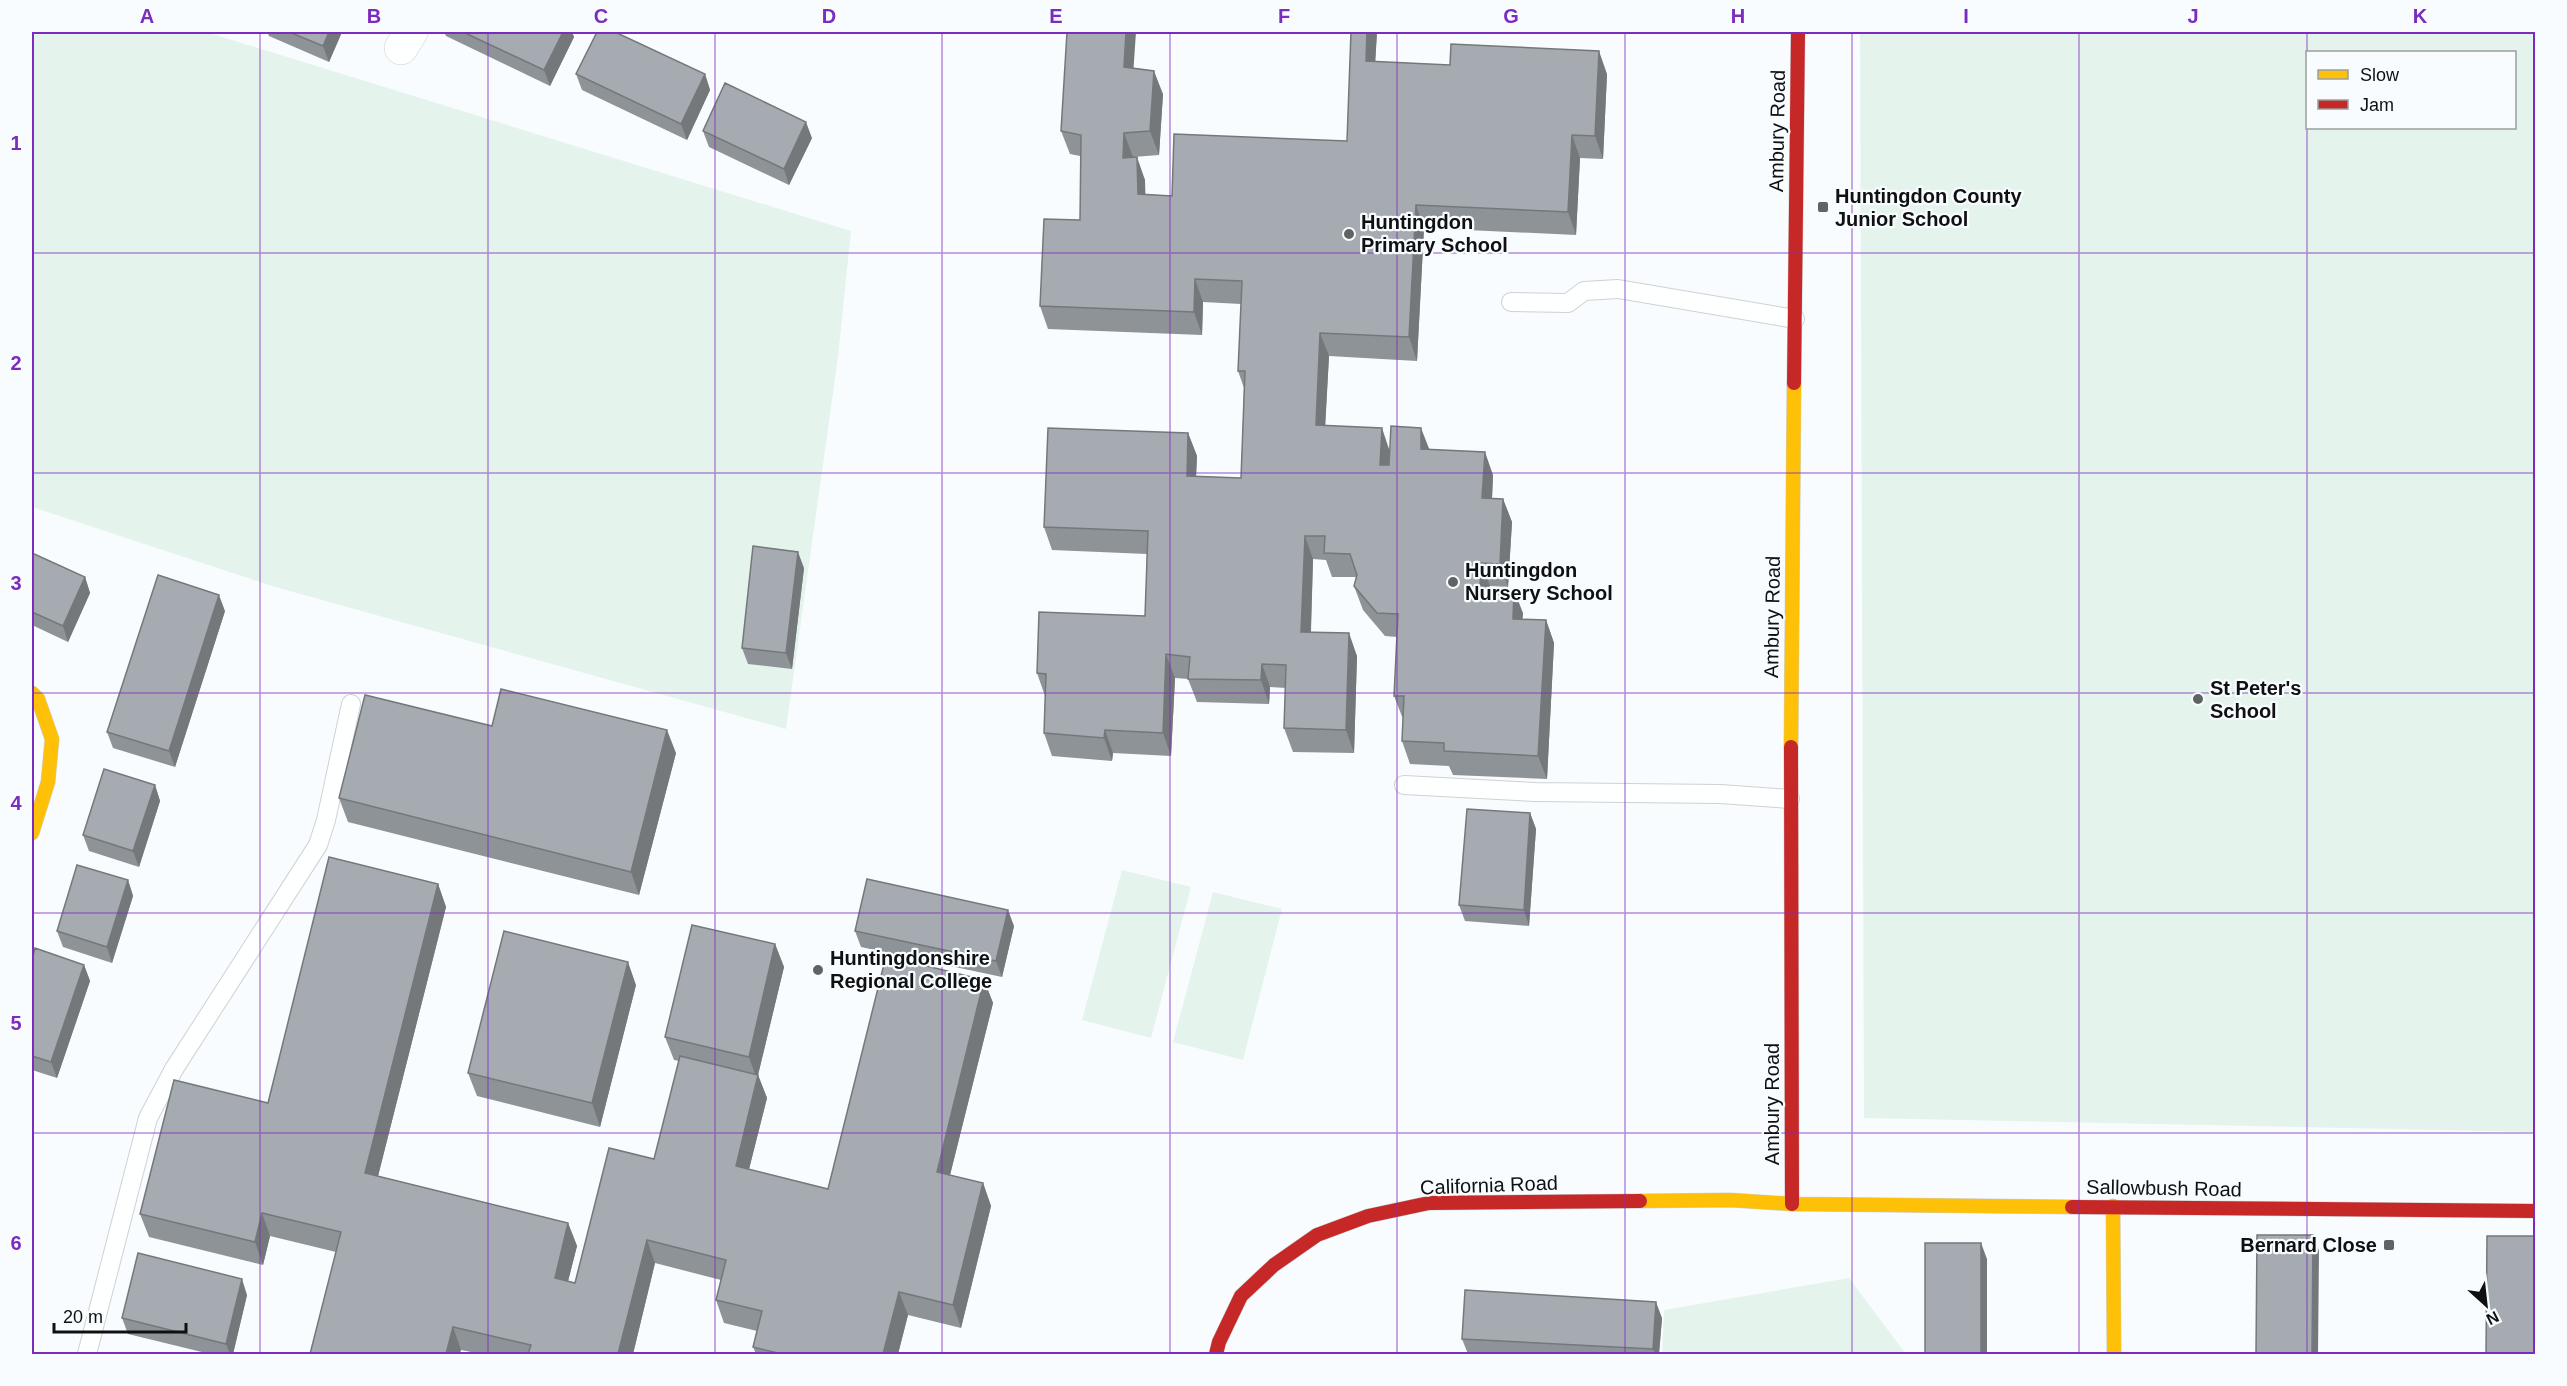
<svg xmlns="http://www.w3.org/2000/svg" width="2567" height="1386" font-family="Arial,sans-serif">
<style>
.green{fill:#e4f4ec;fill-rule:evenodd}
.lines{fill:none;stroke-linecap:round;stroke-linejoin:round}
.lane-casing{stroke:#cfd1d3;stroke-width:20}
.street-casing{stroke:#cfd1d3;stroke-width:34}
.slow-casing{stroke:#cfd1d3;stroke-width:15}
.jam-casing{stroke:#cfd1d3;stroke-width:15}
.lane{stroke:#feffff;stroke-width:18}
.street{stroke:#feffff;stroke-width:33}
.slow{stroke:#ffc107;stroke-width:14}
.jam{stroke:#c62828;stroke-width:14}
.wall{fill:#8e9397}
.shaded-wall{fill:#74787b}
.building{fill:#a5abb0;stroke:#74787b;stroke-width:1.5}
.grid{fill:none;stroke:#7b2cbf;stroke-width:1.5;stroke-opacity:0.55}
.poi-dot{fill:#606364;stroke:#f8fcff;stroke-width:2}
.labels{text-anchor:middle;stroke-width:4.5;stroke-linejoin:round;paint-order:stroke}
.street-label{font-size:20px;fill:#0e1011;stroke:#f8fcff}
.poi-label{font-size:20px;font-weight:bold;fill:#0e1011;stroke:#f8fcff;text-anchor:start}
.neatline{fill:none;stroke:#7b2cbf;stroke-width:2}
.grid-label{font-size:20px;text-anchor:middle;font-weight:bold;fill:#7b2cbf}
</style>
<rect width="100%" height="100%" fill="#f9fcfe"/>
<path class="green" d="M 32,32 L 206,32 L 851,231 L 838,357 L 786,729 L 275,587 L 32,507 Z
M 1860,32 L 2535,32 L 2535,1132 L 1864,1118 ZM 2308,52 L 2514,52 L 2514,128 L 2308,128 Z
M 1122,870 L 1191,887 L 1151,1038 L 1082,1020 Z
M 1213,892 L 1282,909 L 1243,1060 L 1173,1042 Z
M 1849,1278 L 1906,1354 L 1662,1354 L 1664,1310 Z"/>
<g class="lines">
<g class="lane-casing">
<path id="lane" d="M 1511,302 L 1568,303 L 1584,291 L 1618,289 L 1795,319
M 1404,785 L 1535,792 L 1720,794 L 1790,799
M 87,1354 L 148,1118 L 174,1069 L 318,845 L 326,820 L 351,704"/>
</g>
<g class="street-casing">
<path id="street" d="M 401,48 L 411,32"/>
</g>
<g class="slow-casing">
<path id="slow" d="M 32,693 L 38,699 L 52,739 L 48,782 L 32,833
M 1791,747 L 1794,383
M 1640,1201 L 1730,1200 L 1792,1204 L 2072,1207
M 2113,1206 L 2114,1354"/>
</g>
<g class="jam-casing">
<path id="jam" d="M 1794,383 L 1798,32
M 1791,747 L 1792,1204
M 2072,1207 L 2536,1211
M 1216,1354 L 1219,1342 L 1241,1296 L 1274,1265 L 1317,1235 L 1368,1216 L 1429,1203 L 1640,1201"/>
</g>
<use href="#lane" class="lane"/>
<use href="#street" class="street"/>
<use href="#slow" class="slow"/>
<use href="#jam" class="jam"/>
</g>
<path class="wall" d="M 267,32 L 342,32 L 329,62 L 269,36 Z
M 444,32 L 572,32 L 574,37 L 550,86 L 446,36 Z
M 1377,32 L 1375,62 L 1607,74 L 1603,159 L 1580,158 L 1576,235 L 1424,228 L 1417,361 L 1329,356 L 1325,426 L 1390,451 L 1429,449 L 1493,475 L 1492,499 L 1503,499 L 1512,522 L 1508,587 L 1490,586 L 1490,588 L 1523,613 L 1522,619 L 1546,620 L 1554,643 L 1547,779 L 1453,775 L 1449,766 L 1410,764 L 1402,741 L 1403,719 L 1394,696 L 1397,637 L 1385,636 L 1363,610 L 1354,586 L 1356,577 L 1332,577 L 1326,560 L 1313,559 L 1311,632 L 1357,656 L 1354,753 L 1293,752 L 1284,728 L 1286,688 L 1270,687 L 1269,704 L 1197,702 L 1188,679 L 1175,678 L 1171,756 L 1113,753 L 1112,761 L 1052,756 L 1044,733 L 1045,696 L 1037,673 L 1145,616 L 1147,554 L 1052,550 L 1044,527 L 1188,433 L 1197,456 L 1196,476 L 1241,478 L 1244,388 L 1238,371 L 1241,304 L 1203,302 L 1202,335 L 1048,329 L 1040,306 L 1080,220 L 1080,156 L 1070,154 L 1061,131 L 1133,68 L 1163,94 L 1159,155 L 1133,157 L 1145,180 L 1145,194 L 1172,196 L 1347,141 Z
M 576,74 L 705,74 L 710,90 L 687,140 L 582,90 Z
M 703,131 L 812,138 L 789,185 L 709,147 Z
M 32,553 L 85,577 L 90,593 L 68,642 L 32,625 Z
M 804,568 L 792,669 L 748,664 L 742,648 Z
M 225,611 L 175,767 L 113,748 L 107,732 Z
M 492,726 L 676,753 L 639,895 L 348,822 L 339,798 Z
M 155,785 L 160,801 L 139,867 L 89,851 L 83,835 Z
M 1530,813 L 1536,829 L 1529,926 L 1465,921 L 1459,905 Z
M 128,880 L 133,896 L 112,963 L 63,947 L 57,931 Z
M 438,884 L 446,907 L 378,1176 L 568,1223 L 577,1246 L 568,1281 L 575,1283 L 654,1159 L 679,1061 L 674,1060 L 665,1037 L 775,944 L 784,967 L 758,1075 L 767,1098 L 749,1169 L 828,1189 L 984,980 L 993,1003 L 950,1175 L 983,1183 L 991,1206 L 961,1328 L 908,1315 L 898,1354 L 756,1354 L 753,1347 L 757,1331 L 724,1323 L 716,1300 L 721,1280 L 655,1263 L 633,1354 L 481,1354 L 461,1350 L 336,1252 L 270,1236 L 263,1265 L 149,1237 L 140,1214 L 268,1103 Z
M 1014,926 L 1002,977 L 861,947 L 855,931 Z
M 32,960 L 84,965 L 90,981 L 57,1078 L 32,1070 Z
M 636,985 L 600,1127 L 477,1096 L 468,1073 Z
M 247,1295 L 233,1354 L 210,1354 L 128,1334 L 122,1318 Z
M 1662,1318 L 1659,1354 L 1468,1354 L 1462,1339 Z"/>
<path class="shaded-wall" d="M 329,32 L 342,32 L 329,62 L 323,46 Z
M 563,32 L 572,32 L 574,37 L 550,86 L 544,70 Z
M 1126,32 L 1136,32 L 1132,90 L 1124,67 Z
M 1367,32 L 1377,32 L 1374,84 L 1366,61 Z
M 1599,51 L 1607,74 L 1603,159 L 1595,136 Z
M 1154,71 L 1163,94 L 1159,155 L 1150,131 Z
M 705,74 L 710,90 L 687,140 L 681,124 Z
M 806,122 L 812,138 L 789,185 L 784,169 Z
M 1124,133 L 1133,157 L 1123,158 Z
M 1572,135 L 1580,158 L 1576,235 L 1568,212 Z
M 1137,157 L 1145,180 L 1146,217 L 1138,194 Z
M 1416,205 L 1424,228 L 1417,361 L 1409,337 Z
M 1195,279 L 1203,302 L 1202,335 L 1194,312 Z
M 1320,333 L 1329,356 L 1324,448 L 1316,425 Z
M 1382,428 L 1390,452 L 1389,488 L 1380,465 Z
M 1421,428 L 1430,451 L 1421,449 Z
M 1188,433 L 1197,456 L 1195,499 L 1187,476 Z
M 1485,452 L 1493,475 L 1491,521 L 1482,498 Z
M 1503,499 L 1512,522 L 1508,587 L 1500,564 Z
M 1305,536 L 1313,559 L 1310,655 L 1301,632 Z
M 798,552 L 804,568 L 792,669 L 786,653 Z
M 1481,563 L 1490,586 L 1488,611 L 1480,588 Z
M 85,577 L 90,593 L 68,642 L 63,626 Z
M 1514,590 L 1523,613 L 1521,642 L 1513,619 Z
M 219,595 L 225,611 L 175,767 L 169,751 Z
M 1546,620 L 1554,643 L 1547,779 L 1538,756 Z
M 1349,633 L 1357,656 L 1354,753 L 1346,730 Z
M 1166,654 L 1175,678 L 1171,756 L 1163,733 Z
M 1262,664 L 1270,687 L 1269,704 L 1261,680 Z
M 667,730 L 676,753 L 639,895 L 631,872 Z
M 1105,730 L 1113,753 L 1112,761 L 1104,738 Z
M 155,785 L 160,801 L 139,867 L 133,851 Z
M 1530,813 L 1536,829 L 1529,926 L 1524,910 Z
M 128,880 L 133,896 L 112,963 L 107,947 Z
M 438,884 L 446,907 L 373,1196 L 365,1173 Z
M 1008,910 L 1014,926 L 1002,977 L 996,961 Z
M 775,944 L 784,967 L 758,1075 L 767,1098 L 744,1189 L 736,1166 L 757,1080 L 749,1057 Z
M 628,962 L 636,985 L 600,1127 L 592,1103 Z
M 84,965 L 90,981 L 57,1078 L 51,1062 Z
M 984,980 L 993,1003 L 945,1195 L 937,1172 Z
M 983,1183 L 991,1206 L 961,1328 L 953,1305 Z
M 262,1213 L 270,1236 L 263,1265 L 255,1242 Z
M 568,1223 L 577,1246 L 563,1301 L 555,1278 Z
M 2313,1235 L 2319,1251 L 2318,1354 L 2312,1354 Z
M 647,1240 L 655,1263 L 633,1354 L 618,1354 Z
M 1981,1243 L 1987,1259 L 1987,1354 L 1981,1354 Z
M 242,1279 L 247,1295 L 233,1354 L 230,1354 L 226,1344 Z
M 899,1292 L 908,1315 L 898,1354 L 883,1354 Z
M 1656,1302 L 1662,1318 L 1659,1354 L 1655,1354 L 1653,1349 Z
M 453,1327 L 461,1350 L 460,1354 L 446,1354 Z"/>
<path class="building" d="M 289,32 L 329,32 L 323,46 Z
M 463,32 L 563,32 L 544,70 Z
M 597,32 L 615,32 L 705,74 L 681,124 L 576,74 Z
M 1067,32 L 1126,32 L 1124,67 L 1154,71 L 1150,131 L 1124,133 L 1123,158 L 1137,157 L 1138,194 L 1172,196 L 1174,134 L 1347,141 L 1351,32 L 1367,32 L 1366,61 L 1450,65 L 1451,44 L 1599,51 L 1595,136 L 1572,135 L 1568,212 L 1416,205 L 1409,337 L 1320,333 L 1316,425 L 1382,428 L 1380,465 L 1389,465 L 1391,426 L 1421,428 L 1421,449 L 1485,452 L 1482,498 L 1503,499 L 1500,564 L 1481,563 L 1480,588 L 1514,590 L 1513,619 L 1546,620 L 1538,756 L 1444,751 L 1444,743 L 1402,741 L 1404,696 L 1394,696 L 1398,614 L 1377,613 L 1354,586 L 1357,575 L 1350,554 L 1324,553 L 1325,536 L 1305,536 L 1301,632 L 1349,633 L 1346,730 L 1284,728 L 1286,665 L 1262,664 L 1261,680 L 1188,679 L 1190,657 L 1166,654 L 1163,733 L 1105,730 L 1104,738 L 1044,733 L 1046,674 L 1037,673 L 1039,612 L 1145,616 L 1148,531 L 1044,527 L 1048,428 L 1188,433 L 1187,476 L 1241,478 L 1245,371 L 1238,371 L 1242,281 L 1195,279 L 1194,312 L 1040,306 L 1044,219 L 1080,220 L 1081,135 L 1061,131 Z
M 725,83 L 806,122 L 784,169 L 703,131 Z
M 753,546 L 798,552 L 786,653 L 742,648 Z
M 32,553 L 85,577 L 63,626 L 32,612 Z
M 158,575 L 219,595 L 169,751 L 107,732 Z
M 501,689 L 667,730 L 631,872 L 339,798 L 365,695 L 492,726 Z
M 104,769 L 155,785 L 133,851 L 83,835 Z
M 1467,809 L 1530,813 L 1524,910 L 1459,905 Z
M 329,857 L 438,884 L 365,1173 L 568,1223 L 555,1278 L 575,1283 L 609,1148 L 654,1159 L 680,1056 L 758,1075 L 736,1166 L 828,1189 L 886,956 L 984,980 L 937,1172 L 983,1183 L 953,1305 L 899,1292 L 883,1354 L 782,1354 L 753,1347 L 762,1311 L 716,1300 L 726,1260 L 647,1240 L 618,1354 L 528,1354 L 531,1345 L 453,1327 L 446,1354 L 310,1354 L 341,1232 L 262,1213 L 255,1242 L 140,1214 L 174,1080 L 268,1103 Z
M 77,865 L 128,880 L 107,947 L 57,931 Z
M 867,879 L 1008,910 L 996,961 L 855,931 Z
M 692,925 L 775,944 L 749,1057 L 665,1037 Z
M 504,931 L 628,962 L 592,1103 L 468,1073 Z
M 35,948 L 84,965 L 51,1062 L 32,1056 L 32,960 Z
M 2257,1235 L 2313,1235 L 2312,1354 L 2256,1354 Z
M 2487,1236 L 2535,1236 L 2535,1354 L 2486,1354 Z
M 1925,1243 L 1981,1243 L 1981,1354 L 1925,1354 Z
M 138,1253 L 242,1279 L 226,1344 L 122,1318 Z
M 1465,1290 L 1656,1302 L 1653,1349 L 1462,1339 Z"/>
<path class="grid" d="M 260,32 L 260,1354M 488,32 L 488,1354M 715,32 L 715,1354M 942,32 L 942,1354M 1170,32 L 1170,1354M 1397,32 L 1397,1354M 1625,32 L 1625,1354M 1852,32 L 1852,1354M 2079,32 L 2079,1354M 2307,32 L 2307,1354M 32,253 L 2536,253M 32,473 L 2536,473M 32,693 L 2536,693M 32,913 L 2536,913M 32,1133 L 2536,1133"/>
<g class="poi-dot">
<rect x="1817" y="201" width="12" height="12" rx="3"/>
<circle cx="1349" cy="234" r="6"/>
<circle cx="1453" cy="582" r="6"/>
<circle cx="2198" cy="699" r="6"/>
<circle cx="818" cy="970" r="6"/>
<rect x="2383" y="1239" width="12" height="12" rx="3"/>
</g>
<g class="labels">
<g class="street-label">
<text transform="translate(1777 131) rotate(-89)" y="7">Ambury Road</text>
<text transform="translate(1772 617) rotate(-89)" y="7">Ambury Road</text>
<text transform="translate(1772 1104) rotate(-90)" y="7">Ambury Road</text>
<text transform="translate(1489 1185) rotate(-2)" y="7">California Road</text>
<text transform="translate(2164 1188) rotate(1)" y="7">Sallowbush Road</text>
</g>
<g class="poi-label">
<text x="1835" y="203">Huntingdon County<tspan x="1835" dy="23">Junior School</tspan></text>
<text x="1361" y="229">Huntingdon<tspan x="1361" dy="23">Primary School</tspan></text>
<text x="1465" y="577">Huntingdon<tspan x="1465" dy="23">Nursery School</tspan></text>
<text x="2210" y="695">St Peter's<tspan x="2210" dy="23">School</tspan></text>
<text x="830" y="965">Huntingdonshire<tspan x="830" dy="23">Regional College</tspan></text>
<text x="2377" y="1252" text-anchor="end">Bernard Close</text>
</g>
</g>
<rect width="2567" height="1386" fill="none" stroke="#f8fcff" stroke-width="66"/>
<rect x="2306" y="51" width="210" height="78" fill="#f8fcff" stroke="#9a9ea0" stroke-width="1.5"/>
<rect x="2318" y="70" width="30" height="9" fill="#ffc107" stroke="#9a9ea0" stroke-width="1.5"/>
<text x="2360" y="81" font-size="18" fill="#0e1011">Slow</text>
<rect x="2318" y="100" width="30" height="9" fill="#c62828" stroke="#9a9ea0" stroke-width="1.5"/>
<text x="2360" y="111" font-size="18" fill="#0e1011">Jam</text>
<g transform="translate(2486 1305) rotate(153)" stroke="#f8fcff" stroke-width="4.5" paint-order="stroke">
<path d="M0-4.5L10 22L0 15L-10 22Z" fill="#0e1011"/>
<text y="-9" font-size="16" font-weight="bold" text-anchor="middle" fill="#0e1011">N</text>
</g>
<path d="M54 1323v9h132v-9" fill="none" stroke="#0e1011" stroke-width="3"/>
<text x="63" y="1323" font-size="18" fill="#0e1011" stroke="#f8fcff" stroke-width="4.5" paint-order="stroke">20 m</text>
<rect x="33" y="33" width="2501" height="1320" class="neatline"/>
<g class="grid-label">
<text x="147" y="23">A</text>
<text x="374" y="23">B</text>
<text x="601" y="23">C</text>
<text x="829" y="23">D</text>
<text x="1056" y="23">E</text>
<text x="1284" y="23">F</text>
<text x="1511" y="23">G</text>
<text x="1738" y="23">H</text>
<text x="1966" y="23">I</text>
<text x="2193" y="23">J</text>
<text x="2420" y="23">K</text>
<text x="16" y="150">1</text>
<text x="16" y="370">2</text>
<text x="16" y="590">3</text>
<text x="16" y="810">4</text>
<text x="16" y="1030">5</text>
<text x="16" y="1250">6</text>
</g>
</svg>
